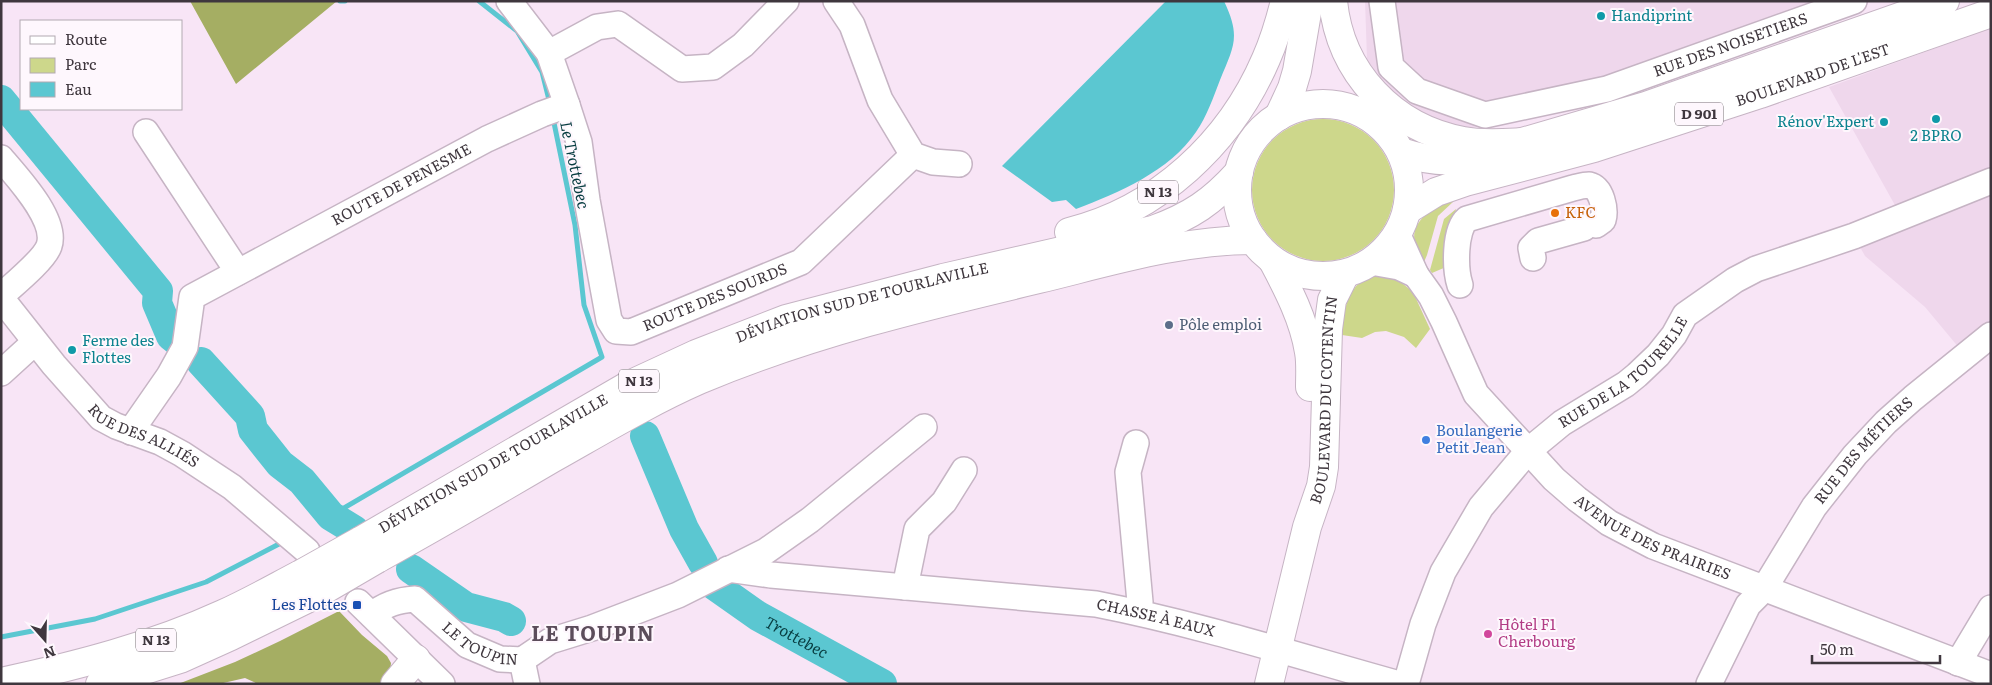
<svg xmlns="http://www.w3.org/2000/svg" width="1992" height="685" font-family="Literata,serif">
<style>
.built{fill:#efd7ec}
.green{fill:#cdd78b}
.forest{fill:#a5ae63}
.water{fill:#5bc7d1}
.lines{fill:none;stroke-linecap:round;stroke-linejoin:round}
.stream{stroke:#5bc7d1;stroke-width:5}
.river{stroke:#5bc7d1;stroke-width:30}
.minor-casing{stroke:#c6b4c4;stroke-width:28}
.major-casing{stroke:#c6b4c4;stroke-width:30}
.highway-casing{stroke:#c6b4c4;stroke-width:30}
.minor{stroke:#fff;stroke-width:25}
.major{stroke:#fff;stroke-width:28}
.highway{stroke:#fff;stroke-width:28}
.highway-bridge-casing{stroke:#c6b4c4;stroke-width:30;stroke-linecap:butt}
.highway-bridge{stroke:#fff;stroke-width:28}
.culture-dot{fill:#0f9aa8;stroke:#fef7fd;stroke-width:2}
.food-dot{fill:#e8710a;stroke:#fef7fd;stroke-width:2}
.service-dot{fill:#5c6f8a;stroke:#fef7fd;stroke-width:2}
.shop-dot{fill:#3f7fe0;stroke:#fef7fd;stroke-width:2}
.transit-dot{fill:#1a4fb4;stroke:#fef7fd;stroke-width:2}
.hotel-dot{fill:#d1479c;stroke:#fef7fd;stroke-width:2}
.labels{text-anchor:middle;stroke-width:4;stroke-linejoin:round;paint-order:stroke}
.shield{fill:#fef7fd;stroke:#787177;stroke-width:1}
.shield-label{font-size:14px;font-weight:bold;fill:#3f373e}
.culture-label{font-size:15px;fill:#0d838f;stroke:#fef7fd;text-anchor:start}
.street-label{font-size:15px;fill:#3f373e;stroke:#fef7fd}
.food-label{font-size:15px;fill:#c56008;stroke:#fef7fd;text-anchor:start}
.service-label{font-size:15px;fill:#4e5e75;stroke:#fef7fd;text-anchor:start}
.shop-label{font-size:15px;fill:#366cbe;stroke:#fef7fd;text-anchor:start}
.transit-label{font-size:15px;fill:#164399;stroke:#fef7fd;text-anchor:end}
.hotel-label{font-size:15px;fill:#b23c85;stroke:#fef7fd;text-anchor:start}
.water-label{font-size:16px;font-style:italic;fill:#083d41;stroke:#fef7fd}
.district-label{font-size:20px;font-weight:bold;letter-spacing:1px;fill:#5c4d5b;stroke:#fef7fd}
</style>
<rect width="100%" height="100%" fill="#f8e5f6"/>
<path class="built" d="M 1365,1 L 1854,1 L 1607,89 L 1453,133 L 1430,123 L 1382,84 L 1367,59 Z
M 1991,28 L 1991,335 L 1965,355 L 1925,307 L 1865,256 L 1854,236 L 1901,216 L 1829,87 Z"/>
<path class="green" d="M1252 190a71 71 0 1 1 142 0a71 71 0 1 1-142 0Z
M 1454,201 L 1438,216 L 1427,255 L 1424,262 C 1421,257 1416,250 1415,244 C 1409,221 1435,205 1454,201 Z
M 1456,209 L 1446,267 L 1432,273 L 1430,270 L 1444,219 Z
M 1377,275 L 1397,279 L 1413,292 L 1430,329 L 1416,348 L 1404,337 L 1386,331 L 1375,332 L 1362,338 L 1342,335 C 1343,310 1348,280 1377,275 Z"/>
<path class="forest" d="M 190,1 L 337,1 L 236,84 Z
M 339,611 L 362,635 L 387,656 L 391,663 L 390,672 L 382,684 L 258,684 L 245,678 L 219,684 L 178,684 L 235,662 L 280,641 Z"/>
<path class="water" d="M 1166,1 L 1224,1 C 1241,37 1234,46 1220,80 C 1213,98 1207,116 1196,132 C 1170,171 1118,193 1076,209 L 1066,200 L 1052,202 L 1002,166 Z"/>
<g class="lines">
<path class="stream" d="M 340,1 L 345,1
M 479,1 L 517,31 L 542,72 L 550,104
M 320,522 L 602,357 L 584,305 L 575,225 L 553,118
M 1,637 L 95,619 L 206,582 L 279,544"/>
<g class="river">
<path d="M 1,100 L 158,291 L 157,303 L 171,336 L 180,343"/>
<path d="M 201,362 L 250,416 L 253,430 L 280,464 L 302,481 L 331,516 L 354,530"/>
<path d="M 645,436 L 684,529 L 703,563"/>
<path d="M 411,569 L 466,607 L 504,617 L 511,621"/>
<path id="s1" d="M 714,585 L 758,616 L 882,684"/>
</g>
<g class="minor-casing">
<g id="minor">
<path id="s2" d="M 509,1 L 549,53 L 567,105 L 579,142 L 587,200 L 609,320 L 616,331 L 631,332 L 801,262 L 913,155"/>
<path d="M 836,1 L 852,25 L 880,100 L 913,155 L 933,162 L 959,164"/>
<path id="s3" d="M 1382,1 L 1391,67 L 1417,91 L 1485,115 L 1607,89 L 1854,1"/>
<path d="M 549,53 L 597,27 L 618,24 L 682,69 L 713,67 L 743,45 L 786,1"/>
<path d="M 146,132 L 238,272"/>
<path d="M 1,158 C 17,177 58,220 49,246 C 44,260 13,285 1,296"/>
<path id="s4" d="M 1397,233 L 1416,275 L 1431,296 L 1444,322 L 1476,394 L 1554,479 L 1577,499 L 1609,523 L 1653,546 L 1991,675"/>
<path d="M 1533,258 L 1531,248 L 1538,241 L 1584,228"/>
<path d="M 1371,262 L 1399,267 L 1416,275"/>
<path d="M 1460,285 C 1455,270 1454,230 1467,219 L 1573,188 C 1578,187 1584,185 1589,185 C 1602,188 1606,210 1603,220 L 1596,225"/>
<path id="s5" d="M 1,298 L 54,365 L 101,418 L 116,426 L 160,442 L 182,454 L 232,487 L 307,551"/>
<path d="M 1,373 L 35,342"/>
<path id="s6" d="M 131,432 L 135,425 L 169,376 L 185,347 L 192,297 L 487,139 L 542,114 L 567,105"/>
<path d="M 1136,443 L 1128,472 L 1140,602 L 1138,612"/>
<path id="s7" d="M 728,569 L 771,575 L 1096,604 C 1198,624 1298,656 1399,684"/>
<path d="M 905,587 L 917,529 L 944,502 L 964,470"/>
<path d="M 358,602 L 442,684"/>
<path id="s8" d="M 372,615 C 385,604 398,600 415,599 L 467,645 L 500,659 L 522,660 L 550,641 L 592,628 L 678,595 L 766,551 L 810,520 L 924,427"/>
<path d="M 522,660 L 527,684"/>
<path d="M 1958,663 L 1991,608"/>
<path id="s9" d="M 1406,684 L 1423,624 L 1443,572 L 1481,507 L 1528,451 L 1562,423 L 1626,384 L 1637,375 L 1658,355 L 1674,335 L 1685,315 L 1735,280 L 1756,269 L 1854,236 L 1991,181"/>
<path id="s10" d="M 1709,684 L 1748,605 L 1764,589 L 1814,507 L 1855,455 L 1886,422 L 1913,398 L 1991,335"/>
</g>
</g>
<g class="major-casing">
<g id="major">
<path d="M 1401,152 C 1422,159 1442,163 1464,159 L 1646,106 L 1945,1"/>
<path id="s11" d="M 1407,210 L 1436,192 L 1465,182 L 1594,148 L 1760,94 L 1991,13"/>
<path d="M 1273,261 C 1288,289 1304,320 1309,352 C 1311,363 1310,376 1310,387"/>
<path id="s12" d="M 1269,684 L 1307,527 L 1321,486 L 1324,467 L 1328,329 L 1332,300 L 1345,274"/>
</g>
</g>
<g class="highway-casing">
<g id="highway">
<path d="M 1333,1 C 1340,73 1393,128 1463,141 C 1483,145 1504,143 1524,142"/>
<circle cx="1323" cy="190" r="86"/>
<path d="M 1279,116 L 1292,88 L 1297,71 L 1309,1"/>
<path d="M 1069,232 C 1158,210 1230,143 1266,59 C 1274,41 1280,21 1285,1"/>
<path id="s13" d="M 360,541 L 629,385 L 696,354 L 786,319 L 943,278 L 1153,230 C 1191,216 1212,202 1239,172"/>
<path d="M 377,559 C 436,526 495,492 553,458 C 601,431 649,402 699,380 C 808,334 925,306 1039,279 C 1109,262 1180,240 1253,240"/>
<path d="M 1,682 C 76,666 153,646 223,614 C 250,602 276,587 301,574"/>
<path d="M 100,684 L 180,659 L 231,636 L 317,594"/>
<path d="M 395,684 L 416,659"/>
</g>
</g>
<use href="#minor" class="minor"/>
<use href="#major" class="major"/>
<use href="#highway" class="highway"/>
<g class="highway-bridge-casing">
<path id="highway-bridge" d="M 301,574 L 360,541
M 317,594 L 377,559"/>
</g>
<use href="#highway-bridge" class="highway-bridge"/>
</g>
<g class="culture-dot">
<circle cx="1601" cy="16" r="5"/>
<circle cx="1936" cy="119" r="5"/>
<circle cx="1884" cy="122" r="5"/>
<circle cx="72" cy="350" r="5"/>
</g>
<circle class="food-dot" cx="1555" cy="213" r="5"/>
<circle class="service-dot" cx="1169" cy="325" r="5"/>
<circle class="shop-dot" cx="1426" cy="440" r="5"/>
<rect class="transit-dot" x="352" y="600" width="10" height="10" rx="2.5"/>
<circle class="hotel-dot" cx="1488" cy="634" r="5"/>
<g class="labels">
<g class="shield">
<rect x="1675" y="102.5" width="48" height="23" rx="4"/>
<rect x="1138" y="180.5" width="40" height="23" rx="4"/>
<rect x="619" y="369.5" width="40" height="23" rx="4"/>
<rect x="136" y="628.5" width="40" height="23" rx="4"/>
</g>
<g class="shield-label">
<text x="1699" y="119">D 901</text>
<text x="1158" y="197">N 13</text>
<text x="639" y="386">N 13</text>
<text x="156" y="645">N 13</text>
</g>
<g class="culture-label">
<text x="1611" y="21">Handiprint</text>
<text x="1874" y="127" text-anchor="end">Rénov'Expert</text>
<text x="1936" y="141" text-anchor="middle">2 BPRO</text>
<text x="82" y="346">Ferme des<tspan x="82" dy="17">Flottes</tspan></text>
</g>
<g class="street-label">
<text dy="5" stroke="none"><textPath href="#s3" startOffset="430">RUE DES NOISETIERS</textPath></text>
<text dy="5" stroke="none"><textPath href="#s11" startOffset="429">BOULEVARD DE L'EST</textPath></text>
<text dy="5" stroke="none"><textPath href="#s6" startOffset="389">ROUTE DE PENESME</textPath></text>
<text dy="5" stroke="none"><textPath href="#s2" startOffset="459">ROUTE DES SOURDS</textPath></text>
<text dy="5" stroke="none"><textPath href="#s13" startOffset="559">DÉVIATION SUD DE TOURLAVILLE</textPath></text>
<text dy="5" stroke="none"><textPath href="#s9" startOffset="391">RUE DE LA TOURELLE</textPath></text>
<text dy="5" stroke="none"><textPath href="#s12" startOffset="291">BOULEVARD DU COTENTIN</textPath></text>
<text dy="5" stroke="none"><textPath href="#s5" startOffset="202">RUE DES ALLIÉS</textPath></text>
<text dy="5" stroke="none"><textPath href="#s10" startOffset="282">RUE DES MÉTIERS</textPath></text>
<text dy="5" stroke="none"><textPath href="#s13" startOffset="154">DÉVIATION SUD DE TOURLAVILLE</textPath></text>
<text dy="5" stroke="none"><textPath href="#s4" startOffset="411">AVENUE DES PRAIRIES</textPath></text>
<text dy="5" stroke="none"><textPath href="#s7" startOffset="431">CHASSE À EAUX</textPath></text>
<text dy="5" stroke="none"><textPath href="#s8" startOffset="128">LE TOUPIN</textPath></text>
</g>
<g class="food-label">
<text x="1565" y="218">KFC</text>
</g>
<g class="service-label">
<text x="1179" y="330">Pôle emploi</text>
</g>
<g class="shop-label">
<text x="1436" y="436">Boulangerie<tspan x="1436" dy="17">Petit Jean</tspan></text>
</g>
<g class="transit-label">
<text x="347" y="610">Les Flottes</text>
</g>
<g class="hotel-label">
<text x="1498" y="630">Hôtel F1<tspan x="1498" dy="17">Cherbourg</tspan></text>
</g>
<g class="water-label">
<text transform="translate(575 165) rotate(78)" y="6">Le Trottebec</text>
<text dy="6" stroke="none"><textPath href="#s1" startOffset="98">Trottebec</textPath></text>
</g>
<g class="district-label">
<text x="593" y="641">LE TOUPIN</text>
</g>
</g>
<rect width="1992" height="685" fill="none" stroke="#3f373e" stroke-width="5"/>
<rect x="20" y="20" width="162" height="90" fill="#fef7fd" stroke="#b2aab1"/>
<rect x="30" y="36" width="25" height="8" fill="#ffffff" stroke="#b2aab1"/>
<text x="65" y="45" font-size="15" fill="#3f373e">Route</text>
<rect x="30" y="58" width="25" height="15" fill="#cdd78b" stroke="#b2aab1"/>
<text x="65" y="70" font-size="15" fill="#3f373e">Parc</text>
<rect x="30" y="82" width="25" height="15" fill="#5bc7d1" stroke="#b2aab1"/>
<text x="65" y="95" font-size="15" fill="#3f373e">Eau</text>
<g transform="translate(45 640) rotate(160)" stroke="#fef7fd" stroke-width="4" paint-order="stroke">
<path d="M0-4L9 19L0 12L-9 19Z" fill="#3f373e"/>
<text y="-8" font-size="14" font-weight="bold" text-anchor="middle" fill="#3f373e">N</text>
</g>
<path d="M1812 655v8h128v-8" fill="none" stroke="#3f373e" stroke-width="2.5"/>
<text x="1820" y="655" font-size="15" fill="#3f373e" stroke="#fef7fd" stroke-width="4" paint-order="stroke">50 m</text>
</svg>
